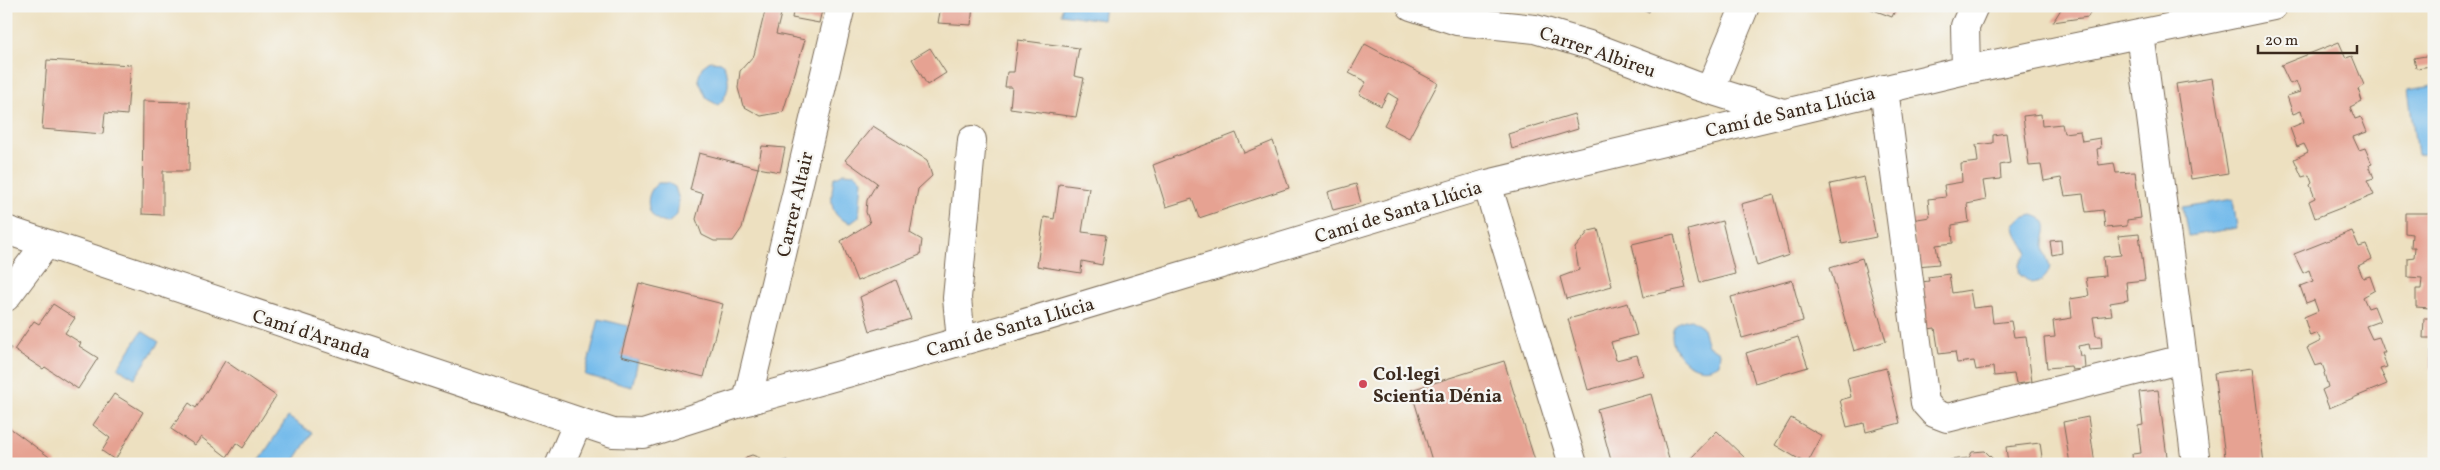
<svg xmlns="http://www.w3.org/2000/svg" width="2440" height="470" font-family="Vollkorn,serif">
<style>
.water{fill:#74bbeb;stroke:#587284}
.building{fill:#e6a292}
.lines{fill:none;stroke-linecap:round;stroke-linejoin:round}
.minor-casing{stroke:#796a57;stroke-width:30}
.minor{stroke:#fff;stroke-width:28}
.poi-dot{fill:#d1495b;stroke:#f6f6f2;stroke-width:2}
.labels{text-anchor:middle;stroke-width:4.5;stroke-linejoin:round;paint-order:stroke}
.street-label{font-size:19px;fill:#3b2a1e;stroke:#f6f6f2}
.poi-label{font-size:19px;font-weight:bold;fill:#3b2a1e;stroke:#f6f6f2;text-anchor:start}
</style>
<rect width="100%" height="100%" fill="#f6f6f2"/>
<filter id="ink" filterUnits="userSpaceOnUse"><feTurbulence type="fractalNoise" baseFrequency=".02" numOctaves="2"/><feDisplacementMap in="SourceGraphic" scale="10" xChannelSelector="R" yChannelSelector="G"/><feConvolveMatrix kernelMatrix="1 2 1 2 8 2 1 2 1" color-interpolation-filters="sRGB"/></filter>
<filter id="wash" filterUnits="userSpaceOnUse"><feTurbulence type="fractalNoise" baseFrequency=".0096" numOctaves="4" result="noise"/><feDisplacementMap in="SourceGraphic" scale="20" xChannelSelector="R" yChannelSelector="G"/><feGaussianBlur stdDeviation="1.12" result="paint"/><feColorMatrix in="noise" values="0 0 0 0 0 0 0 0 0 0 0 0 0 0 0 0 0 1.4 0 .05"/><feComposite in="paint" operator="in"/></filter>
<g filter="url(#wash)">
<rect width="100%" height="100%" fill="#ede0c0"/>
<path class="water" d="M 1062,6 L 1105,6 L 1103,20 L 1061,14 Z
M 710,61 L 721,62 C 731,74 731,94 718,105 L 707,99 L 698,79 L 702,67 Z
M 2434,85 L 2434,153 L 2417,155 L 2408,89 Z
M 844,173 L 856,174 L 862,180 L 859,217 L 851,223 C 827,217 831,198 834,178 Z
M 658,183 L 668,183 L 675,187 L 679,200 L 677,215 L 668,223 C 646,221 642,195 658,183 Z
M 2233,199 L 2237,228 L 2188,236 L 2183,207 Z
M 2033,215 C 2054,221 2044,232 2044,247 C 2044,253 2048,260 2050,266 C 2048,277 2042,282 2031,283 L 2019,274 L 2019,265 L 2027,253 C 2025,241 2015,240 2015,225 L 2022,218 Z
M 599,319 L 628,326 L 621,355 L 638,360 L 632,387 L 585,375 Z
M 1691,319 L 1702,326 L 1708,346 L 1720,352 L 1719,364 C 1687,386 1648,323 1691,319 Z
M 142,331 L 159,342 L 135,378 L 118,368 Z
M 288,417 L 312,433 L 292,464 L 257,464 Z"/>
<g id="blocks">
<path class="building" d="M 794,6 L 823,6 L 819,23 L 792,18 Z
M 941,6 L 973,6 L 971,25 L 938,23 Z
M 1636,6 L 1651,6 L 1649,12 Z
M 1863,6 L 1897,6 L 1892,17 Z
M 2063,6 L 2093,6 L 2088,17 L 2053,22 Z
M 765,11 L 781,14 L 776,34 L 805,40 L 783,112 L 761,116 L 743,106 L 738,88 L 740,71 L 754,55 Z
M 1018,40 L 1079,48 L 1074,76 L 1084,78 L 1076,117 L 1010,108 L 1012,87 L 1005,87 L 1007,72 L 1014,72 Z
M 2339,42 L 2346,58 L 2352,56 L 2364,85 L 2358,89 L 2362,101 L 2350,107 L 2355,119 L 2361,117 L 2367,132 L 2353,137 L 2359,150 L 2365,148 L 2372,164 L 2369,165 L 2374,178 L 2367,180 L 2374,195 L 2315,218 L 2309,201 L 2315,198 L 2310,185 L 2312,183 L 2309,175 L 2302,177 L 2294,159 L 2308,152 L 2304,144 L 2297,147 L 2290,128 L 2304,122 L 2301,111 L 2293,114 L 2287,96 L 2300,92 L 2296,81 L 2290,84 L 2281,65 Z
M 1365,44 L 1438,83 L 1409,138 L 1384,125 L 1398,99 L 1388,93 L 1381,106 L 1359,94 L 1366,82 L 1349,73 Z
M 930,48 L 946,73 L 927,85 L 912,59 Z
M 2431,55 L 2432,66 L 2416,68 L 2414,58 Z
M 47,60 L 131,65 L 127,115 L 105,113 L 103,134 L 42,129 Z
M 2212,78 L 2228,173 L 2191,179 L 2176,84 Z
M 143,101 L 190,102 L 189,171 L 163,171 L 163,215 L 142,214 Z
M 1574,114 L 1578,129 L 1512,149 L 1508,134 Z
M 2041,114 L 2042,126 L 2062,124 L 2064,133 L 2080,131 L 2082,141 L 2100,138 L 2101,148 L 2097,149 L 2099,165 L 2114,163 L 2116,173 L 2135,172 L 2141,218 L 2127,220 L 2127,226 L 2105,228 L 2103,210 L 2086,212 L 2083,194 L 2065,196 L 2061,178 L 2044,181 L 2041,165 L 2029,166 L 2023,116 Z
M 873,126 L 927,160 L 932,176 L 918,189 L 910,233 L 922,240 L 920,255 L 857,281 L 841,241 L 870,223 L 866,212 L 867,200 L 877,183 L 845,160 Z
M 1236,133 L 1244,153 L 1273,141 L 1289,188 L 1199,218 L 1192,199 L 1166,207 L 1153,165 Z
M 2006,133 L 2010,163 L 2000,165 L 2001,179 L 1983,181 L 1986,200 L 1967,204 L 1969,222 L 1952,225 L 1953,243 L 1936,245 L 1939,264 L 1917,266 L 1911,220 L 1930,217 L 1928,199 L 1946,197 L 1944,185 L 1962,182 L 1961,164 L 1978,162 L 1976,145 L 1993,143 L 1993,135 Z
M 762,146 L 785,148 L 780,172 L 758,168 Z
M 699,153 L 758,168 L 742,228 L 733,241 L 714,241 L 702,235 L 696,219 L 703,194 L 690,190 Z
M 1864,177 L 1876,237 L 1842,244 L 1830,184 Z
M 1059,184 L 1089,188 L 1082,232 L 1107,235 L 1102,265 L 1082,261 L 1081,273 L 1037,266 L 1044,217 L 1054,219 Z
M 1356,184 L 1361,203 L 1333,210 L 1328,192 Z
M 1774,195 L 1789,255 L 1757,266 L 1741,204 Z
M 2405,213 L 2434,213 L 2434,338 L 2423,338 L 2424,318 L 2430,318 L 2430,308 L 2416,307 L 2416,289 L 2421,289 L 2422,278 L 2408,277 L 2408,258 L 2414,257 L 2415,247 L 2411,247 L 2412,234 L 2405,233 Z
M 1722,221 L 1735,274 L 1700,283 L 1688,230 Z
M 1598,229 L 1612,286 L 1566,299 L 1560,277 L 1579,270 L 1575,248 L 1589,231 Z
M 2352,231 L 2359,247 L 2366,245 L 2372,259 L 2358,266 L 2363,278 L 2370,276 L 2375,290 L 2363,297 L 2368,308 L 2374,306 L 2380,321 L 2366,326 L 2372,339 L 2379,337 L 2385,353 L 2382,353 L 2387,367 L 2380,369 L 2387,384 L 2329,408 L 2322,390 L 2328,387 L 2324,373 L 2325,372 L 2322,364 L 2315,366 L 2307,348 L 2321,341 L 2317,333 L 2310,336 L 2304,317 L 2318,311 L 2314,300 L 2306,303 L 2300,286 L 2313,281 L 2309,270 L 2303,273 L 2294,254 Z
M 1674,234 L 1686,288 L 1644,297 L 1632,244 Z
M 2139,234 L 2145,280 L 2126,282 L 2128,300 L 2110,303 L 2112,315 L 2093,317 L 2096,336 L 2101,336 L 2102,348 L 2090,349 L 2089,344 L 2078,346 L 2080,356 L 2084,356 L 2085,369 L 2072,370 L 2071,366 L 2047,368 L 2044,338 L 2055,337 L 2053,321 L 2072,318 L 2070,299 L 2089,296 L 2086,278 L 2105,276 L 2103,257 L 2121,255 L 2118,236 Z
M 2061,240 L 2062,253 L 2052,255 L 2050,241 Z
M 1862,258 L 1886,341 L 1854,351 L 1830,268 Z
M 1949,274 L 1952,293 L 1970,290 L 1973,308 L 1991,306 L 1993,323 L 2011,321 L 2014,337 L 2026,336 L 2032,382 L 2016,384 L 2014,374 L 1994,376 L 1993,367 L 1976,370 L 1974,361 L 1957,363 L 1955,352 L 1939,354 L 1935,328 L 1921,330 L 1914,283 L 1929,281 L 1928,277 Z
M 896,280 L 911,319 L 870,331 L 860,297 Z
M 1792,280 L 1803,321 L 1742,338 L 1731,297 Z
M 639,283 L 723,304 L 704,377 L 621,356 Z
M 1628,303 L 1637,335 L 1611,342 L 1616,360 L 1637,355 L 1643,375 L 1588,390 L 1568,319 Z
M 53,304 L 75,318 L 65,333 L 81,343 L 79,346 L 98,358 L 78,389 L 45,367 L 43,369 L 14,350 L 34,321 L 39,324 Z
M 1798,337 L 1808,367 L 1755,383 L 1746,353 Z
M 6,345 L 11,348 L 6,355 Z
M 2431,350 L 2434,350 L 2434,369 L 2431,369 Z
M 225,361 L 276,396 L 243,448 L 236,443 L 227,457 L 201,437 L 195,445 L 171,429 L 189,403 L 196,408 Z
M 1504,361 L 1536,464 L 1433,464 L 1411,390 Z
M 1886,368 L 1900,423 L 1866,432 L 1864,423 L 1847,427 L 1840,400 L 1851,397 L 1847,378 Z
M 2252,368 L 2264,464 L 2226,464 L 2214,373 Z
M 2158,390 L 2168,464 L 2133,464 L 2132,454 L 2141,453 L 2138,426 L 2143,425 L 2139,392 Z
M 114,394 L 143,412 L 115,460 L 102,451 L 110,438 L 93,425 Z
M 1651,394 L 1670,463 L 1612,464 L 1597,409 Z
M 2088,417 L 2095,464 L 2070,464 L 2063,422 Z
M 1791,418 L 1822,436 L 1807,464 L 1775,445 Z
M 6,425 L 56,462 L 55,464 L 6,464 Z
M 1717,431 L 1746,459 L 1742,464 L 1697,464 L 1691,458 Z
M 2040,443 L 2043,464 L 2008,464 L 2006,447 Z
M 1985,451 L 1993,459 L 1993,464 L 1950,464 L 1950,460 L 1969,458 L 1972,452 Z
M 752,455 L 760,458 L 762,464 L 743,464 L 746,457 Z
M 787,460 L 788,464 L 776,464 L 776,463 Z
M 2404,460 L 2405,464 L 2393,464 L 2393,463 Z"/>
</g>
</g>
<g filter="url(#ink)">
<use href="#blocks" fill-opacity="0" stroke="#796a57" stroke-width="1"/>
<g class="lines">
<g class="minor-casing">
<path id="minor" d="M 1411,6 L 1457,21 L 1535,29 L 1589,45 L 1694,85 L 1780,112
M 2140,34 L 2183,359
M 1966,70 L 1965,26 L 1974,6
M 1884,89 L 1925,403 L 1934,413 L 1947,418 L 2183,359 L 2196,464
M 1710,90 L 1745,6
M 1487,184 L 1573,464
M 6,230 L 613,433 L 643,434 L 747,401 L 1005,329 L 1487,184 L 1966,70 L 2273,6
M 6,297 L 46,244
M 961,341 L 957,298 L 972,140
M 747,401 L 841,6
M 560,464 L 578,422"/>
</g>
<use href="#minor" class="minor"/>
</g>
</g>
<circle class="poi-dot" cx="1363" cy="384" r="5"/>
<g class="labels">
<g class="street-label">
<text transform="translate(1598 51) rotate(19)" y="7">Carrer Albireu</text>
<text transform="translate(1790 111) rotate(-13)" y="7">Camí de Santa Llúcia</text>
<text transform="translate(794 204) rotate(-77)" y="7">Carrer Altair</text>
<text transform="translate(1398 211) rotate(-17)" y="7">Camí de Santa Llúcia</text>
<text transform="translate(1010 326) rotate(-16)" y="7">Camí de Santa Llúcia</text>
<text transform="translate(312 333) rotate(18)" y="7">Camí d'Aranda</text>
</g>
<g class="poi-label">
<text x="1373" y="380">Col·legi<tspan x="1373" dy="22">Scientia Dénia</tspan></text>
</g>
</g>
<rect width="2440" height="470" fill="none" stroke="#f6f6f2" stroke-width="25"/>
<path d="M2258 45v8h99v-8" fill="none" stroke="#3b2a1e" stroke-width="2.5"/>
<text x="2265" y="45" font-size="15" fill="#3b2a1e" stroke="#f6f6f2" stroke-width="4" paint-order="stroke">20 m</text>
</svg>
